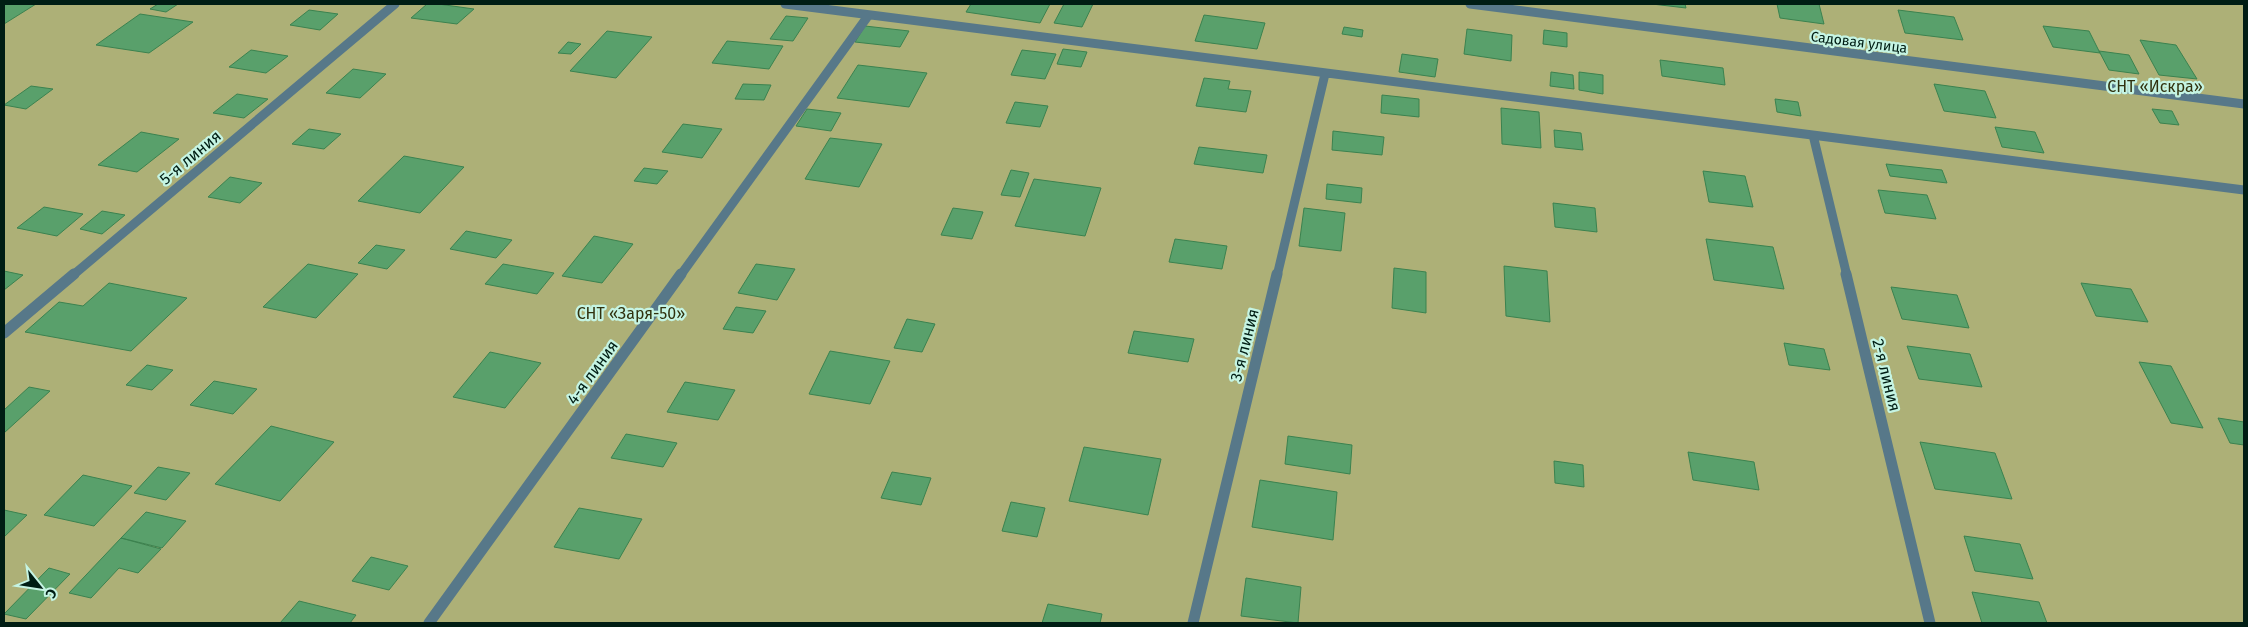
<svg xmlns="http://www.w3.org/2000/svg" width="2248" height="627" font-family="'Fira Sans',sans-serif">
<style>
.green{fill:#adb077}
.building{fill:#59a06b;stroke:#3b824f}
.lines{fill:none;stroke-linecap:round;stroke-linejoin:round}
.lane-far1{stroke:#577889;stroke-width:9}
.lane{stroke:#577889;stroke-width:11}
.street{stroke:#577889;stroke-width:9}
.labels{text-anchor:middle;stroke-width:4.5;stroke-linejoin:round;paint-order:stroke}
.far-street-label{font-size:14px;fill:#001d14;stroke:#c5f4e3}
.park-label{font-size:16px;fill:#30310e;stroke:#c5f4e3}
.street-label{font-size:16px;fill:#001d14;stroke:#c5f4e3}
</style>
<rect width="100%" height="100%" fill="#79debd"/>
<path class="green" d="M 4,4 L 2244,4 L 2244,623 L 4,623 Z"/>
<path class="building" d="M 4,4 L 36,4 L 4,24 Z
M 158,4 L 178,4 L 166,12 L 150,9 Z
M 427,4 L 438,4 L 474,9 L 457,24 L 411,18 Z
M 971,4 L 1050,4 L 1040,23 L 966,12 Z
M 1064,4 L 1093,4 L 1082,27 L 1054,23 Z
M 1652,4 L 1685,4 L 1686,8 Z
M 1777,4 L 1819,4 L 1824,24 L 1780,18 Z
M 309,10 L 338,14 L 320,30 L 290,25 Z
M 1898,10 L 1954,17 L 1963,40 L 1905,33 Z
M 140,14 L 193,22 L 149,53 L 96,45 Z
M 1204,15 L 1265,23 L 1257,49 L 1195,41 Z
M 786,16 L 808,18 L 793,41 L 770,39 Z
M 865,26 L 909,31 L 900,47 L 855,42 Z
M 2043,26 L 2089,31 L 2100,53 L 2053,47 Z
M 1344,27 L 1363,30 L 1362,37 L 1342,34 Z
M 1467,29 L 1512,35 L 1511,61 L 1464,54 Z
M 1544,30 L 1567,33 L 1567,47 L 1543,44 Z
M 607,31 L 652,37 L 616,78 L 570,71 Z
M 2140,40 L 2176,45 L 2197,79 L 2159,75 Z
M 727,41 L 783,46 L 769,69 L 712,63 Z
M 568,42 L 581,44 L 571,54 L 558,53 Z
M 1063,49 L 1087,52 L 1081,67 L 1057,64 Z
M 251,50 L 288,56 L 266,73 L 229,67 Z
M 1022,50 L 1056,54 L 1045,79 L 1011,75 Z
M 2099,51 L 2129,55 L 2139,74 L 2109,70 Z
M 1402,54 L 1438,59 L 1435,77 L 1399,72 Z
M 1660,60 L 1723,68 L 1725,85 L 1662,76 Z
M 858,65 L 927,73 L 909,107 L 837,98 Z
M 353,69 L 386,74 L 360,98 L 326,93 Z
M 1551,72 L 1573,75 L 1574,89 L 1550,86 Z
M 1579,72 L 1603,75 L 1603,94 L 1579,90 Z
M 1204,78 L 1230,81 L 1228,89 L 1251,91 L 1246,112 L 1196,106 Z
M 743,84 L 771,85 L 764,100 L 735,99 Z
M 1934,84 L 1985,91 L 1996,118 L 1944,111 Z
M 31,86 L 53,89 L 26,109 L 4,105 Z
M 237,94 L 268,99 L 244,118 L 213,113 Z
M 1382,95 L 1419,99 L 1419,117 L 1381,113 Z
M 1775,99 L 1798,102 L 1801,116 L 1777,112 Z
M 1015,102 L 1048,106 L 1040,127 L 1006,123 Z
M 1501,108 L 1539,112 L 1541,148 L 1502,144 Z
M 807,109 L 841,113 L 831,131 L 796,126 Z
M 2152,109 L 2172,111 L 2179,125 L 2160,123 Z
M 683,124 L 722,129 L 702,158 L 662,152 Z
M 1995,127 L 2035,132 L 2044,153 L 2002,147 Z
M 309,129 L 341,134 L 324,149 L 292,144 Z
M 1554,130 L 1581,133 L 1583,150 L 1555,147 Z
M 1333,131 L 1384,137 L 1382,155 L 1332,150 Z
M 141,132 L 179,139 L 137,172 L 98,165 Z
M 830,138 L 882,144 L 859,187 L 805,179 Z
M 1199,147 L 1267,155 L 1263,173 L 1194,164 Z
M 404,156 L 464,167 L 420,213 L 358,201 Z
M 1886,164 L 1942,170 L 1947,183 L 1890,176 Z
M 644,168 L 668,171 L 657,184 L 634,181 Z
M 1011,170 L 1029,173 L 1020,197 L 1001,195 Z
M 1703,171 L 1745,176 L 1753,207 L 1709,202 Z
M 230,177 L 262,183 L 240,203 L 208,197 Z
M 1034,179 L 1101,188 L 1085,236 L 1015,226 Z
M 1327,184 L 1362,188 L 1361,203 L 1326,199 Z
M 1878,190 L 1927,195 L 1936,219 L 1885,213 Z
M 1553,203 L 1595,208 L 1597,232 L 1555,227 Z
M 44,207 L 83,214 L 57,236 L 17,228 Z
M 953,208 L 983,212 L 972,239 L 941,235 Z
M 1304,208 L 1345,213 L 1341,251 L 1299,246 Z
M 102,211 L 125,215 L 102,234 L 80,229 Z
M 466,231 L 512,240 L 496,258 L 450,249 Z
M 594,236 L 633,244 L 602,283 L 562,276 Z
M 1175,239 L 1227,246 L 1222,269 L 1169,262 Z
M 1706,239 L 1773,247 L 1784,289 L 1714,280 Z
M 376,245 L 405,250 L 387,269 L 358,263 Z
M 308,264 L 358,274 L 316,318 L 263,307 Z
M 503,264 L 554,273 L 537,294 L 485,284 Z
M 756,264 L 795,269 L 777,300 L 738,293 Z
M 1504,266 L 1547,271 L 1550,322 L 1506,316 Z
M 1394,268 L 1426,272 L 1426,313 L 1392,308 Z
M 4,271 L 23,275 L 4,290 Z
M 109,283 L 187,298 L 131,351 L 25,332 L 59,302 L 83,306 Z
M 2081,283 L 2131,289 L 2148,322 L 2096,316 Z
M 1891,287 L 1957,295 L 1969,328 L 1902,319 Z
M 736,307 L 766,311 L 753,333 L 723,329 Z
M 907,319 L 935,324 L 922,352 L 894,348 Z
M 1134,331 L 1194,339 L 1188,362 L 1128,353 Z
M 1784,343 L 1824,349 L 1830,370 L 1789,365 Z
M 1907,346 L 1970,354 L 1982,387 L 1919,379 Z
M 830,351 L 890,361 L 870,404 L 809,394 Z
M 490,352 L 541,363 L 505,408 L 453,397 Z
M 2139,362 L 2171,366 L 2203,428 L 2171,423 Z
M 147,365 L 173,370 L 152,390 L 126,385 Z
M 214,381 L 257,389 L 233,414 L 190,405 Z
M 685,382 L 735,390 L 718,420 L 667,412 Z
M 29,387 L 50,391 L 4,433 L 4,410 Z
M 2218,418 L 2244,422 L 2244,445 L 2230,443 Z
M 271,426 L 334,442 L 280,501 L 215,484 Z
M 626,434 L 677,443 L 663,467 L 611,458 Z
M 1288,436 L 1352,445 L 1350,474 L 1285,464 Z
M 1920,442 L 1995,453 L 2012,499 L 1935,489 Z
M 1084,447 L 1161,459 L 1148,515 L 1069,501 Z
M 1688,452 L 1754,462 L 1759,490 L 1693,480 Z
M 1554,461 L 1583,465 L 1584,487 L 1555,483 Z
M 158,467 L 190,473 L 166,500 L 134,493 Z
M 892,472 L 931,478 L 921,505 L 881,498 Z
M 83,475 L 132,486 L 94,526 L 44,515 Z
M 1260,480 L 1337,492 L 1333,540 L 1252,527 Z
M 1011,502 L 1045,508 L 1037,537 L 1002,531 Z
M 579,508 L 642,519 L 619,559 L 554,547 Z
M 4,510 L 27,515 L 4,537 Z
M 146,512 L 186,521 L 162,548 L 121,538 Z
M 1964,536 L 2020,544 L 2033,579 L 1975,571 Z
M 121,538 L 161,549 L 138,573 L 119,568 L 91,598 L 69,593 Z
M 371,557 L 408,566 L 389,590 L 352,581 Z
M 49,568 L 70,574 L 26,619 L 4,614 Z
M 1246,578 L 1301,587 L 1298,623 L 1241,616 Z
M 1972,592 L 2039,602 L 2047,623 L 1982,623 Z
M 299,601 L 356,615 L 350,623 L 280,623 Z
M 1048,604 L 1102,614 L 1100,623 L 1042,623 Z"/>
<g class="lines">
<path class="lane-far1" d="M 785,4 L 2244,190
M 1813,135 L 1847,276
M 72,276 L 395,4
M 680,276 L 868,16
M 1277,276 L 1325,74"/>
<path class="lane" d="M 1846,274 L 1930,623
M 4,333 L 74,274
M 429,623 L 681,274
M 1193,623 L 1277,274"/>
<path class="street" d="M 1470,4 L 2244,104"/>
</g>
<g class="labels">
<g class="far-street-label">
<text transform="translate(1859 42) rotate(7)" y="5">Садовая улица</text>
</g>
<g class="park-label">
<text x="2155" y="92">СНТ «Искра»</text>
<text x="631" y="319">СНТ «Заря-50»</text>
</g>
<g class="street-label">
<text transform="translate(190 157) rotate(-40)" y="6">5-я линия</text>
<text transform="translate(1244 345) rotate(-76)" y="6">3-я линия</text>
<text transform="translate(592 372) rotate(-54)" y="6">4-я линия</text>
<text transform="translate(1887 375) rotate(76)" y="6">2-я линия</text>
</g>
</g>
<rect width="2248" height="627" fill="none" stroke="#001d14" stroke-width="10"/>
<g transform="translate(40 587) rotate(120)" stroke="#c5f4e3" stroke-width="4" paint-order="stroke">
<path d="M0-4L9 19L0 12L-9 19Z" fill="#001d14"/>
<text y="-8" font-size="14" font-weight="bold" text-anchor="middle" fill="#001d14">С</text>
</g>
</svg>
